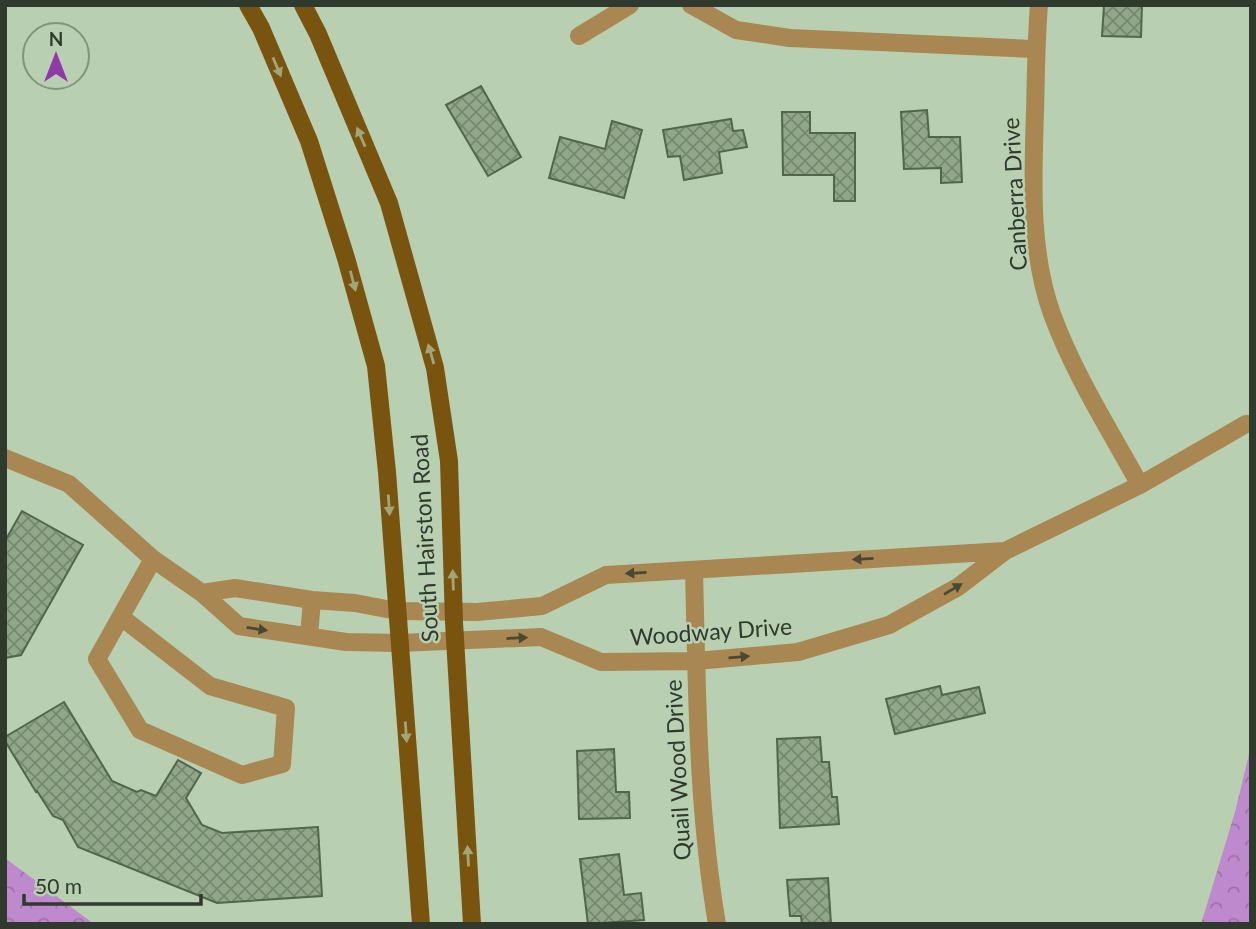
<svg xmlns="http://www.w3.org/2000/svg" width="1256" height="929" font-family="Lato,sans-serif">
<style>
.forest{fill:url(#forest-crowns)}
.building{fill:url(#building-cross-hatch);stroke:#51664a;stroke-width:2}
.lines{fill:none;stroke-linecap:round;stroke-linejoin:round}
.minor{stroke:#a88752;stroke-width:18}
.major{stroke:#78540f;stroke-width:18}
.oneway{fill:#a2a578}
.oneway2{fill:#484934}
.labels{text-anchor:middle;stroke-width:5;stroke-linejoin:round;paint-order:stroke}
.street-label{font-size:23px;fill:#30392d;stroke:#b8d0b1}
</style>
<defs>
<pattern id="forest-crowns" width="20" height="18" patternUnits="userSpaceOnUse" patternTransform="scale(1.75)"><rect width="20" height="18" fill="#be8acd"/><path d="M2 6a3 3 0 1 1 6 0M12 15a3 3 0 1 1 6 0" fill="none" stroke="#9b72a7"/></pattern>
<pattern id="building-cross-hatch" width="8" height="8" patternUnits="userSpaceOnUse" patternTransform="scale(1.75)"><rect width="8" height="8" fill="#90a789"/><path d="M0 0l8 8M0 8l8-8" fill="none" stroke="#768970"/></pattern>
</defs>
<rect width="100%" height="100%" fill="#b8d0b1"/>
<path class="forest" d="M 1251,746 L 1251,924 L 1201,924 L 1235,812 Z
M 5,858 L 94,924 L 5,924 Z"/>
<path class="building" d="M 1104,5 L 1142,5 L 1141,37 L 1102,36 Z
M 481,86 L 521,157 L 488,176 L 446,105 Z
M 927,110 L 929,137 L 960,137 L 962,182 L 941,183 L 941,168 L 904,169 L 901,112 Z
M 782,112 L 810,112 L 810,133 L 855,133 L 855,201 L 834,201 L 834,175 L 783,175 Z
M 731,119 L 733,131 L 743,130 L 747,147 L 719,152 L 722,173 L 684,180 L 680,156 L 668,157 L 663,130 Z
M 612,121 L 642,130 L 624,198 L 549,178 L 560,137 L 605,149 Z
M 22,511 L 83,545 L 21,655 L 5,658 L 5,541 Z
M 940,686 L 942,695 L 979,687 L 985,713 L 895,734 L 886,699 Z
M 64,702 L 112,781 L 137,792 L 141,790 L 156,796 L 178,760 L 201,773 L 186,798 L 202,825 L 222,833 L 318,827 L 322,896 L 217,903 L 78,847 L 63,820 L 53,816 L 37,791 L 36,792 L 5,741 L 5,737 Z
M 820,737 L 822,762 L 829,762 L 832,797 L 837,797 L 839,824 L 780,828 L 777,739 Z
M 614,749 L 616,792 L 629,792 L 630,818 L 579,819 L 577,751 Z
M 619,854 L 624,895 L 641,893 L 644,920 L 588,924 L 580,859 Z
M 828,878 L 831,924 L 802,924 L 801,916 L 790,916 L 787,880 Z"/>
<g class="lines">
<path class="minor" d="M 691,5 L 736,30 L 790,38 L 1035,49
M 1039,5 C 1036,41 1036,76 1035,112 C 1033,178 1029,250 1052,314 C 1074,374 1109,429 1140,485
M 579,36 L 630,5
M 5,458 L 69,484 L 153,559 L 202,593 L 239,626 L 346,642 L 400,643 L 541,637 L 601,662 L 696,661 L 798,652 L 889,625 L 958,587 L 1005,551 L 1140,485 L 1246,424 L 1251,424
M 694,570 C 697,688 697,807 717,924
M 202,593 L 235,588 L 312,600 L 355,603 L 397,611 L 477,612 L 542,606 L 606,575 L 1005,551
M 121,617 L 210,686 L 286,708 L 282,764 L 242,775 L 140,730 L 97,659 L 153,559
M 309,636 L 312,600"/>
<path class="major" d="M 248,5 L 261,28 L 309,141 L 346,258 L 376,366 L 387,472 L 421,924
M 303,5 L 318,34 L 389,203 L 435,368 L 449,461 L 454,622 L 472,924"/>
</g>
<defs><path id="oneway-solid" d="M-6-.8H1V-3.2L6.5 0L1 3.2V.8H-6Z" transform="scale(1.75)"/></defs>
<g class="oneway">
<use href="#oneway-solid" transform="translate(277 67) rotate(67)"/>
<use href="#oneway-solid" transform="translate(361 137) rotate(-113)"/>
<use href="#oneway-solid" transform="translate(353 281) rotate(75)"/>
<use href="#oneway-solid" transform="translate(431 354) rotate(-106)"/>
<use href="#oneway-solid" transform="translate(389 505) rotate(86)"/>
<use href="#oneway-solid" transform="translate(453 580) rotate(-92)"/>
<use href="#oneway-solid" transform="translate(406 732) rotate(86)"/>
<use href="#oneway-solid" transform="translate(468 856) rotate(-93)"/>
</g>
<g class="oneway2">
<use href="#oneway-solid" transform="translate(863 559) rotate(177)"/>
<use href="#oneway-solid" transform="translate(636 573) rotate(177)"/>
<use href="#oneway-solid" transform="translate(953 589) rotate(-31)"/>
<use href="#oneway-solid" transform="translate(257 629) rotate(9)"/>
<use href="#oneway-solid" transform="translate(517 638) rotate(-3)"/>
<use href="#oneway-solid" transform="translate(739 657) rotate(-5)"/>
</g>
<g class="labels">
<g class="street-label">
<text transform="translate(1015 194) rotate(-93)" y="8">Canberra Drive</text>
<text transform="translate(425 538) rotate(-93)" y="8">South Hairston Road</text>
<text transform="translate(711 632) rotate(-4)" y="8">Woodway Drive</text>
<text transform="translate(678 770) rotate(-93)" y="8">Quail Wood Drive</text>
</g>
</g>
<rect width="1256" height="929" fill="none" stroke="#30392d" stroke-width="14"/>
<g transform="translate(56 56)"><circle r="33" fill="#b8d0b1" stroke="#82947c" stroke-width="2"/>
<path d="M0-5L12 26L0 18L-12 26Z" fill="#903aa8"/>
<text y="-10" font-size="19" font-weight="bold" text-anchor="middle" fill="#30392d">N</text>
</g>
<path d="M24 894v10h177v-10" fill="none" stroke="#30392d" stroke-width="3.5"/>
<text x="35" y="894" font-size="21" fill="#30392d" stroke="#b8d0b1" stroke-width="5" paint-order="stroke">50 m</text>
</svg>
